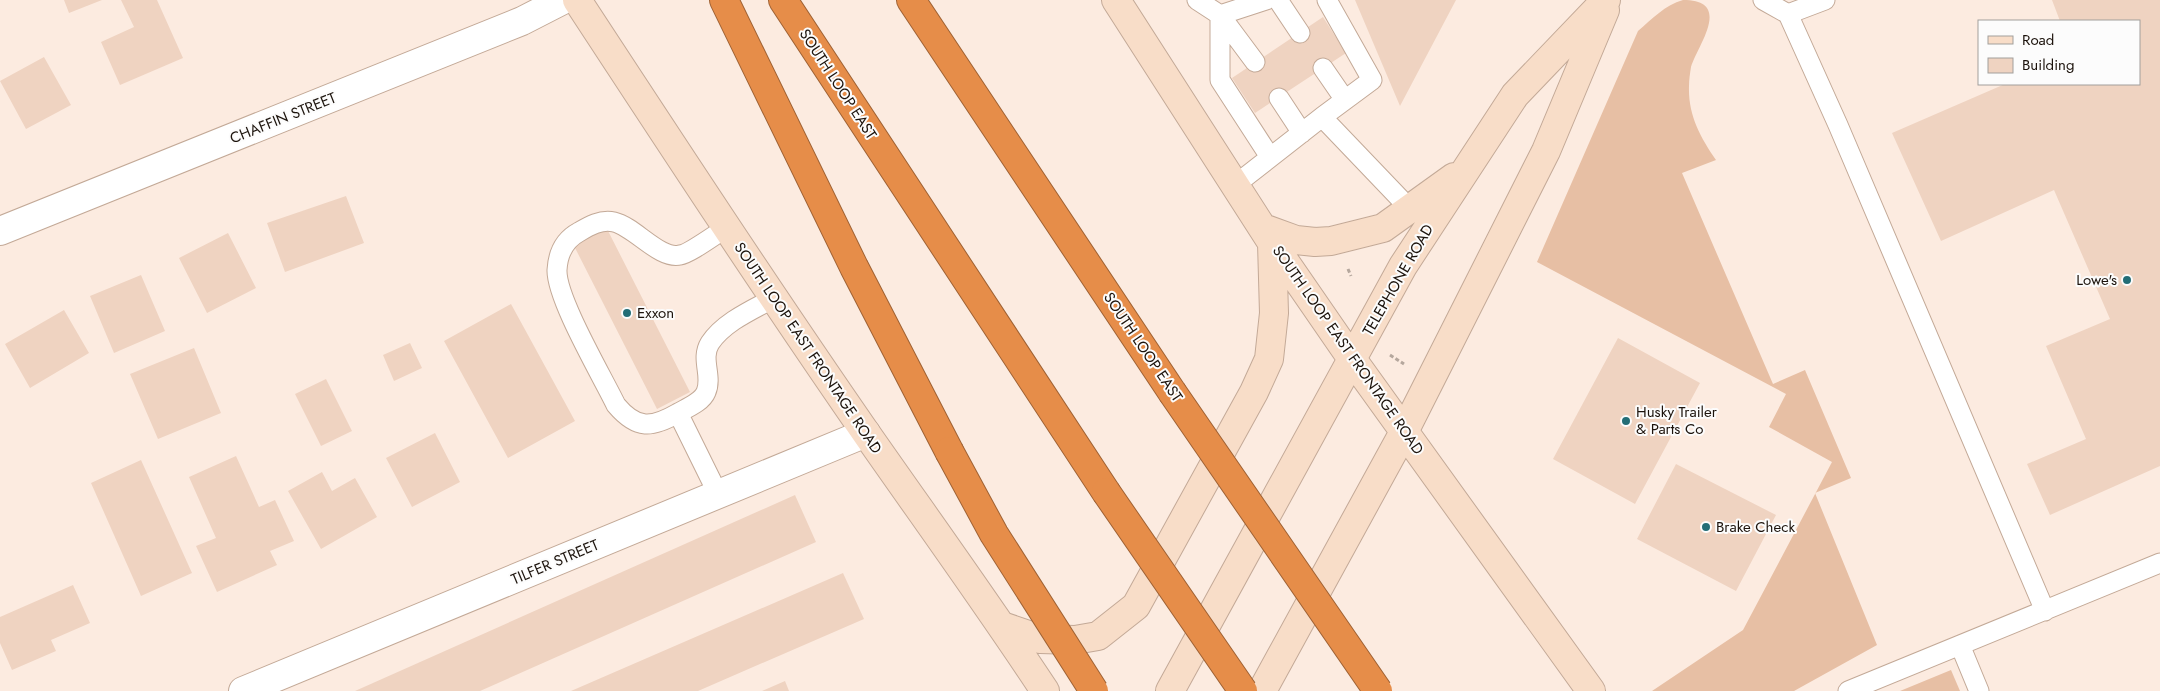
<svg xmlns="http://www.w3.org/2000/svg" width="2160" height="691" font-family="Jost,sans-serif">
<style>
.grass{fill:#e7bfa4}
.building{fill:#efd3c1}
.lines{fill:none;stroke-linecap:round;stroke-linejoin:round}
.service-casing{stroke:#c3a997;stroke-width:21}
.minor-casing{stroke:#c3a997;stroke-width:30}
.secondary-casing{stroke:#c3a997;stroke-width:30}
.motorway-casing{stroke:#9f6234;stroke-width:30}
.path{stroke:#b5a79d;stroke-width:3;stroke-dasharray:4 2.5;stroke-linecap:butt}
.service{stroke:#fff;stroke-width:19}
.minor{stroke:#fff;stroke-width:28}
.secondary{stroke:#f8ddc8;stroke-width:28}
.motorway{stroke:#e68d49;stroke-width:28}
.motorway-bridge-casing{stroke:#9f6234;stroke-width:30;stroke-linecap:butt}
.motorway-bridge{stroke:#e68d49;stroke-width:28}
.poi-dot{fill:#236d76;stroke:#fcfcfc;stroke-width:2}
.labels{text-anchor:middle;stroke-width:4;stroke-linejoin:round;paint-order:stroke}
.street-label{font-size:15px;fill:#1c130c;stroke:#fcfcfc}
.poi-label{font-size:15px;fill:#1c130c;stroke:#fcfcfc;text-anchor:start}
</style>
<rect width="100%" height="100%" fill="#fcebe0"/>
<path class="grass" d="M 1683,0 C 1734,0 1697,46 1691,67 C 1690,73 1689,80 1689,86 C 1688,115 1700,137 1716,160 L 1682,173 L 1773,384 L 1805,370 L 1851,478 L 1815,493 L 1877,645 L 1794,691 L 1652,691 L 1743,630 L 1832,462 L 1769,427 L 1786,394 L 1537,262 L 1638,31 C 1652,19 1665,5 1683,0 Z
M 1951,670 L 1960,691 L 1900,691 Z"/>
<path class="building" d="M 64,0 L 102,0 L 69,13 Z
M 121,0 L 157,0 L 183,58 L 120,85 L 101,42 L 134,27 Z
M 1355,0 L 1456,0 L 1400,106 Z
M 2052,0 L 2160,0 L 2160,466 L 2050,515 L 2027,464 L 2086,439 L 2046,346 L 2110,319 L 2054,190 L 1941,241 L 1892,133 L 2005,84 L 2139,84 L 2139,21 L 2060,21 Z
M 1323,17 L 1346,53 L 1255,113 L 1232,78 Z
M 44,57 L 71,105 L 26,129 L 0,81 Z
M 346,196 L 364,243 L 285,272 L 267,223 Z
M 604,223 L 690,392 L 657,409 L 571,240 Z
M 228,233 L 256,288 L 207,313 L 179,258 Z
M 141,275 L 165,331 L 114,353 L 90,296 Z
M 511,304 L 575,421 L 508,458 L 444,341 Z
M 64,310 L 89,353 L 30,388 L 5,344 Z
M 1618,338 L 1700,383 L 1635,504 L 1553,459 Z
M 410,343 L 422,368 L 394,381 L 383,355 Z
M 194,348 L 221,413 L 158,439 L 130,374 Z
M 326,379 L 352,431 L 321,446 L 295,394 Z
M 435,433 L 460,482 L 412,507 L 386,458 Z
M 236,456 L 259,507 L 275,500 L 294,541 L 270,551 L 277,565 L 217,592 L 196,546 L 216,538 L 189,477 Z
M 141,460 L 192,573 L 141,596 L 91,483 Z
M 1676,464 L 1776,515 L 1736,591 L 1637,539 Z
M 322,472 L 332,491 L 355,478 L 377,517 L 321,549 L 288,491 Z
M 795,495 L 816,542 L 480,691 L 355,691 Z
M 843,573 L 864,619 L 698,691 L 571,691 Z
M 73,585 L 90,623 L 51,640 L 56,651 L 12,670 L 0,643 L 0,617 Z
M 785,681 L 789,691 L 762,691 Z"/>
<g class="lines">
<g class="service-casing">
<path id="service" d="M 1197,0 L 1220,15 L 1266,0
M 1278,0 L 1300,33
M 1763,0 L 1788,14 L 1838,125 L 2045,611
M 1788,14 L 1825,0
M 1220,15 L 1220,80 L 1270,157
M 1220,15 L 1255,62
M 1323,68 L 1345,100
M 1279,98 L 1302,133
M 1322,117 L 1372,80 L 1327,0
M 1235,185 L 1322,117 L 1410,209
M 678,413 C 687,408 702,402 706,392 C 713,376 700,359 710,343 C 724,322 752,310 774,298
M 718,494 L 678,413 C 652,428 637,430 616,405 C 602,376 556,298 557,270 C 558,253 564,240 579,232 C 589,226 601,219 614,222 C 635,227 660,260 680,255 C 689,254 716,234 726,228
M 1960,645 L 1979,691
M 1848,691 L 2160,563"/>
</g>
<g class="minor-casing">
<path id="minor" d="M 0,231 L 522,21 L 563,0
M 243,691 L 866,433"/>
</g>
<g class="secondary-casing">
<path id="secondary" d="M 577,0 C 672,145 767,290 866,433 C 926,519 987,603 1045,691
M 1116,0 L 1272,243 L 1352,359 L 1591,691
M 1263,228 L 1296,240 L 1315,242 L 1331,241 L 1383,228 L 1454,177
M 1002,626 L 1040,639 L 1075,640 L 1098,636 L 1136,606 L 1254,392 L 1269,359 L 1274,313 L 1272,243
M 1170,691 L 1403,266 L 1515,95 L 1606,0
M 1262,691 L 1405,430 L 1546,151 L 1605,10"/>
</g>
<g class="motorway-casing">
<path id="motorway" d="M 724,0 L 854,267 L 949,451
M 783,0 L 1106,492
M 911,0 L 1172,392"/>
</g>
<path class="path" d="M 1348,269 L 1351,276
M 1390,355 L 1404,364"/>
<use href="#service" class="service"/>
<use href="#minor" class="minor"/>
<use href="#secondary" class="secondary"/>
<use href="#motorway" class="motorway"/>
<g class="motorway-bridge-casing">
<path id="motorway-bridge" d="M 1172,392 L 1378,691
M 949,451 L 994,534 L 1094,691
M 1106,492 L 1243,691"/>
</g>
<use href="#motorway-bridge" class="motorway-bridge"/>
</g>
<g class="poi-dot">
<circle cx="2127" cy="280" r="5"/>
<circle cx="627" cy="313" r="5"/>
<circle cx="1626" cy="421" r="5"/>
<circle cx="1706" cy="527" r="5"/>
</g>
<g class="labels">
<g class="street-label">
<text transform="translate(838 84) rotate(57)" y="5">SOUTH LOOP EAST</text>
<text transform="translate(283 118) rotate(-22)" y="5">CHAFFIN STREET</text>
<text transform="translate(1398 280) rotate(-60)" y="5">TELEPHONE ROAD</text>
<text transform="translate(1143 347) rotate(56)" y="5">SOUTH LOOP EAST</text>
<text transform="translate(808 348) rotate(56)" y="5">SOUTH LOOP EAST FRONTAGE ROAD</text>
<text transform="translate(1348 350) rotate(55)" y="5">SOUTH LOOP EAST FRONTAGE ROAD</text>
<text transform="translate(555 562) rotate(-23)" y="5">TILFER STREET</text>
</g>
<g class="poi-label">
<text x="2117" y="285" text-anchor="end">Lowe's</text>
<text x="637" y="318">Exxon</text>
<text x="1636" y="417">Husky Trailer<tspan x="1636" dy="17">&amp; Parts Co</tspan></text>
<text x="1716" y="532">Brake Check</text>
</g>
</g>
<rect x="1978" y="20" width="162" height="65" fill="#fcfcfc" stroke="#a29f9c"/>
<rect x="1988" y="36" width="25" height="8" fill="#f8ddc8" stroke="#a29f9c"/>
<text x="2022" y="45" font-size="15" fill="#1c130c">Road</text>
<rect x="1988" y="58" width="25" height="15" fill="#efd3c1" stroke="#a29f9c"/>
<text x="2022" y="70" font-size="15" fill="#1c130c">Building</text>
</svg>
